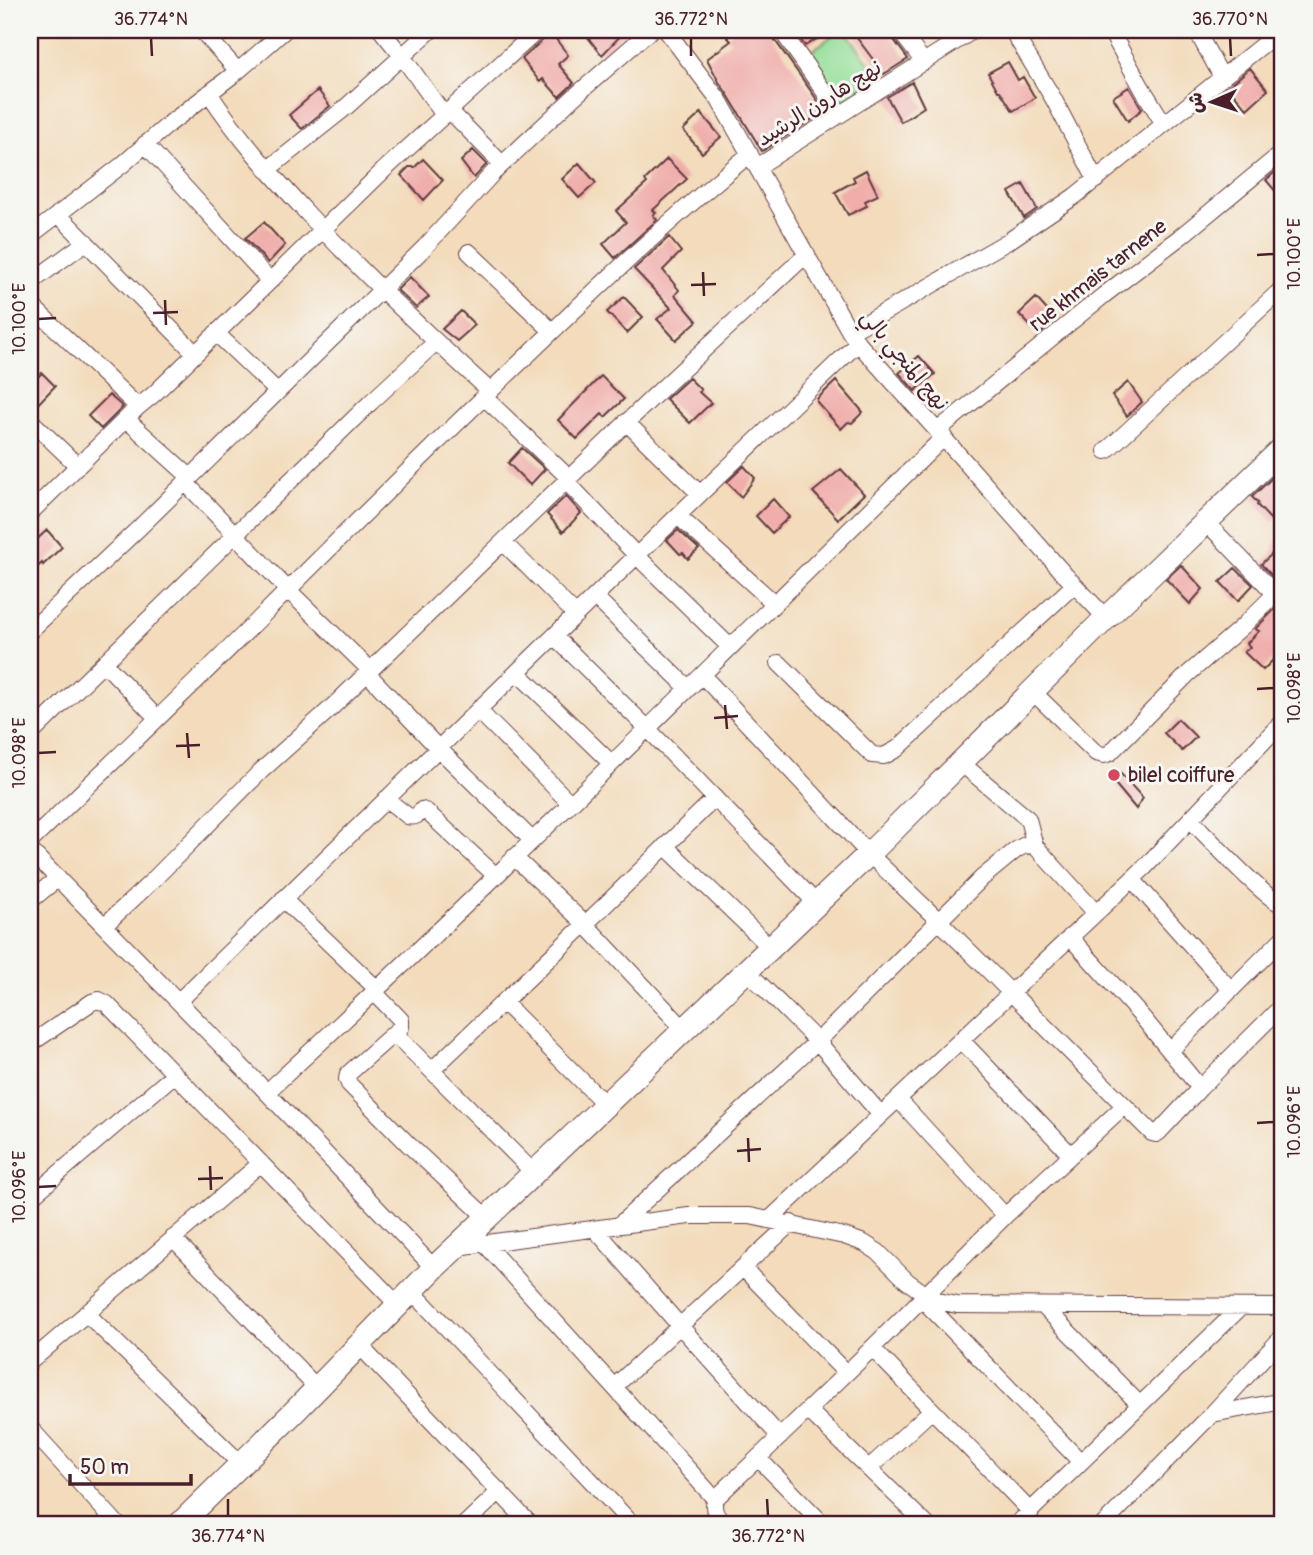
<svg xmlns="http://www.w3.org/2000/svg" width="1313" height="1555" font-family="Pangolin,'Playpen Sans Arabic',sans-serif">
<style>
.green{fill:#94de99;stroke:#6f7e62;stroke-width:2}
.building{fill:#f0adaa}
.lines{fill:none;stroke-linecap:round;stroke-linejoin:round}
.street-casing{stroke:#633b41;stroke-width:18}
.secondary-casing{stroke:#633b41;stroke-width:25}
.street{stroke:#fff;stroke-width:16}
.secondary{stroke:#fff;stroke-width:23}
.ticks{fill:none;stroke:#4a1f2b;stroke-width:2.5}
.poi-dot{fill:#d1495b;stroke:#f6f6f2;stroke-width:2.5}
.labels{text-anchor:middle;stroke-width:6;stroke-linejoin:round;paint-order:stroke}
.street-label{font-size:21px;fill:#4a1f2b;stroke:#f6f6f2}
.poi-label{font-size:21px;fill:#4a1f2b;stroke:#f6f6f2;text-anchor:start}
.neatline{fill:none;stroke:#4a1f2b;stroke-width:2.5}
.ticks-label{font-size:18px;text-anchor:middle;fill:#4a1f2b}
</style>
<rect width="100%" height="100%" fill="#f6f6f2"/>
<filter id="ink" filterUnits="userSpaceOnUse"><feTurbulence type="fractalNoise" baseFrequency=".0143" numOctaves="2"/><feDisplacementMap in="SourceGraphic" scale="14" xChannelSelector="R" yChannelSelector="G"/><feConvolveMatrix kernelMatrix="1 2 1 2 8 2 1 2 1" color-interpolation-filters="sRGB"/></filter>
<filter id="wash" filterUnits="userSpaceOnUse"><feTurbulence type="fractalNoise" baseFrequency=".00686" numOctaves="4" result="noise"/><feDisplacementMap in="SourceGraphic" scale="28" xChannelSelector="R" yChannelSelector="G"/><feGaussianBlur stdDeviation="1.57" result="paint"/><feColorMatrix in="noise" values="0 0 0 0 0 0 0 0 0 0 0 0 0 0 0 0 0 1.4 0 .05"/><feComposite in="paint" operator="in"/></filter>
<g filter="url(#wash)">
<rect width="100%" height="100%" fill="#f3dbbb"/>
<path class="green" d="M 840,30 L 845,30 L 880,78 L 845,105 L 809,53 Z"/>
<g id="blocks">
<path class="building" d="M 549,30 L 568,55 L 558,64 L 574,83 L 559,97 L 543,79 L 540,82 L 522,59 L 545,38 Z
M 582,30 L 626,30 L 602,55 Z
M 733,30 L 771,30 L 772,36 L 825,111 L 762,151 L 728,95 L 719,82 L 707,59 L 731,41 L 727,37 Z
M 794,30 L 832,30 L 805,46 Z
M 851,30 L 888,30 L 891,36 L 908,59 L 884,74 Z
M 1008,62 L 1018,80 L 1023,77 L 1035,98 L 1013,111 L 1000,91 L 998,91 L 988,73 Z
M 1250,68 L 1268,90 L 1247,109 L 1228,87 Z
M 912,82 L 924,107 L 901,122 L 887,97 Z
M 1129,87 L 1142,109 L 1128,121 L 1113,97 Z
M 318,90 L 330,106 L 302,129 L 289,115 Z
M 701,113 L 721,137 L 702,153 L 683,130 Z
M 473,150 L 487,164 L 474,178 L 461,161 Z
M 423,159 L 443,180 L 424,200 L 401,175 L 409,167 L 415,167 Z
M 667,159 L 687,179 L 653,210 L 656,213 L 653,215 L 657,220 L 615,258 L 603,244 L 626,222 L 616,211 L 647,183 L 645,180 Z
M 579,163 L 596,183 L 579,198 L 562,179 Z
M 1283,165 L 1283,200 L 1266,180 Z
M 866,170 L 878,195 L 865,201 L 867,206 L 848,215 L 835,192 L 855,181 L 853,177 Z
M 1023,184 L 1037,209 L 1024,218 L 1009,192 Z
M 264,222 L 285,245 L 268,263 L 245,238 Z
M 669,237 L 681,252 L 663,270 L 679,290 L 675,295 L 697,321 L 676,340 L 657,319 L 671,308 L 634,269 Z
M 410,277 L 429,297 L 416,308 L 397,290 Z
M 624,297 L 643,317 L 627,333 L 607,312 Z
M 1036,298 L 1055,319 L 1039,335 L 1019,314 Z
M 461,311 L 475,325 L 457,341 L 442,329 Z
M 919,356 L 935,374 L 915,391 L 899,373 Z
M 42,373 L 55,386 L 32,410 L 30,410 L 30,384 Z
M 601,376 L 624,399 L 605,417 L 602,414 L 577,439 L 558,420 Z
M 689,378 L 701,390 L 699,392 L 711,403 L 690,423 L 666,399 Z
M 836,381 L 863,412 L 852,423 L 848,422 L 841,429 L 817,402 L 817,399 Z
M 1128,382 L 1142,402 L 1127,416 L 1112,396 Z
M 109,395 L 123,407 L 101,429 L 88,416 Z
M 522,448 L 545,469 L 530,485 L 508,463 Z
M 744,466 L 755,478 L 741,497 L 727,482 Z
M 841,469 L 864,494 L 838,519 L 813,492 Z
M 1279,471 L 1283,475 L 1283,511 L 1273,522 L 1257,505 L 1258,503 L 1252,497 Z
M 566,496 L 581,513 L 563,532 L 547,514 Z
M 773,499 L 789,517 L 772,533 L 756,516 Z
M 1282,526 L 1283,576 L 1275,579 L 1261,564 L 1272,554 Z
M 47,530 L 62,547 L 43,565 L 42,563 L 30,574 L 30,546 Z
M 678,530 L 699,549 L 688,559 L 683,553 L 680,554 L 667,540 Z
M 1181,565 L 1203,589 L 1190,604 L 1166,579 Z
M 1235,568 L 1253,585 L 1238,601 L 1220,582 Z
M 1275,609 L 1283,615 L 1283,650 L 1263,670 L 1244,652 L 1250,647 L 1247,643 L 1259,631 L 1255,629 Z
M 1178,719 L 1196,737 L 1182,751 L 1164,733 Z
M 1119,772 L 1143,798 L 1136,809 L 1111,779 Z"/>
</g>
</g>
<g filter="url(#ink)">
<use href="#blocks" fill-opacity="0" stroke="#633b41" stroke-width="2"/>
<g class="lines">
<g class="street-casing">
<path id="street" d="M 201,30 L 238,71
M 381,30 L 402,56 L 444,115
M 666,30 L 719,100 L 850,332 L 858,343 L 967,464 L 1066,576 L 1106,618
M 781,30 L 840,114
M 899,30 L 924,62
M 1012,30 L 1053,98 L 1096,180
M 1110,30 L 1142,88 L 1164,124
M 1196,30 L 1222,77
M 209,93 C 238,137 271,174 307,213 C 365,276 427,334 490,391
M 449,110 L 502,164
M 145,144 L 270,281
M 757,167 L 974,30
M 267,170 L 345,108 L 431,30
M 58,214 L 195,353
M 30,236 L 122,165 L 169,124 L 238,71 L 285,30
M 469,252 L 552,331
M 30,283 L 86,242
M 30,304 L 138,407 L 154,394 L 385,169 L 538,30
M 850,332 L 1010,240 L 1075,196 L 1281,30
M 216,333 L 277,391
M 484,397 L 569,478
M 126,419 L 190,477
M 30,420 L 78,466
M 626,422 L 700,494
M 937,431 L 1104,295 L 1180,237 L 1283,152
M 1106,451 L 1283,288
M 566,481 L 637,556 L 730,647
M 185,482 L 288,590 L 370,670
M 30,513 L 138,407
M 678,516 L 774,603
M 1206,522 L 1283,602
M 503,542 L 576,615
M 595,597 L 688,688
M 30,631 L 139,528 L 424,248 L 493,173 L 574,97 L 651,30
M 554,636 L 647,728 L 817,904
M 104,663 L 157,718
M 779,663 L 872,755 L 884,756 L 897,749 L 1074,585
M 517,672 L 611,763
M 367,673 L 438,748 L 532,840
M 702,675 L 869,854 L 939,921 L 1152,1133 L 1156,1134 L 1159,1132 L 1200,1088 L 1283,1005
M 1033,692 L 1096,753 L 1104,755 L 1110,753 L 1188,674 L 1243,626 L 1283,586
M 478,710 L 570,803
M 30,735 L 371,402 L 436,342
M 961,763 L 1028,819 L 1035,846
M 386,799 L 408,816 C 415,818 418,815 422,810 L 427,812 L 495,875
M 1190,819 C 1206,835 1267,901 1283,905
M 30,842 C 107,767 185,693 261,617 C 334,544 406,472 480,401 C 568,316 655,231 750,154
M 665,846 L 771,948
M 30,850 L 254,1079 L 434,1268
M 514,857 L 585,924 L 685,1030
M 1132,879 L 1231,990
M 283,899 L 378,990
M 30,901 L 58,878
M 105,925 L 150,883 L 261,771 L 329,710 L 654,396 L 807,254
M 1070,937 L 1143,1018 L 1200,1088
M 747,971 L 817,1041 L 881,1115
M 375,993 L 401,1020 L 401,1027 L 348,1074 L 347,1079 L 349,1084 L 408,1144 L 487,1218
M 179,1001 L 700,494 L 858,343
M 503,1002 L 606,1105
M 394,1033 L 534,1173
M 961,1040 L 1071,1155
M 30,1044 L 92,1002 L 99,1000 L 107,1004 L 398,1305
M 1170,1051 L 1283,938
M 432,1070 L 601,909 L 715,798
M 267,1092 C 498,879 720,657 944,437
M 898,1099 L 1005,1216
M 30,1198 L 175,1074
M 769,1220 L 1144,868 L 1283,721
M 619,1225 L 825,1034 L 982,878 L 1016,850 L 1025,845 L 1035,846 L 1096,913
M 595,1229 L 680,1326 L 780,1437
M 173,1238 L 317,1388
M 484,1243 L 715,1499
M 457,1247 L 689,1216 L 750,1216 L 844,1236 L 864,1243 L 878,1252 L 907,1281 L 925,1294 L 938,1301 L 957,1305 L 1283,1307
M 743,1268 L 846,1373
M 412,1291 L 633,1525
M 921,1298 L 1081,1462
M 1043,1306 L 1140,1405
M 86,1313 L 241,1464
M 359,1345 L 531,1525
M 872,1348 L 1031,1512
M 30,1362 L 261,1163
M 614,1387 L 791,1223
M 808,1410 L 927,1525
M 1212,1414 L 1283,1401
M 30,1428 L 118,1525
M 758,1458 L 824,1525
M 869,1468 L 932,1410
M 464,1525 L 500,1491
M 725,1525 C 716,1516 712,1511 715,1499 L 858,1362 L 1005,1216 L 1124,1106
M 1016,1525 L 1241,1307
M 1103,1525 L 1212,1414 L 1283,1336"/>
</g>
<g class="secondary-casing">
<path id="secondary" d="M 179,1525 L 297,1409 L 434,1268 L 869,854 L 1106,618 L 1283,448"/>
</g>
<use href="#street" class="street"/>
<use href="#secondary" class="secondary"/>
</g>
</g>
<path class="ticks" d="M 151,38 L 152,56M 691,38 L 691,56M 1230,38 L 1231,56M 1257,255 L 1274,254M 703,272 L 704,296M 691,285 L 716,284M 165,300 L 166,325M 153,313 L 178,312M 38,319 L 56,318M 1257,689 L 1274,688M 725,705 L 727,729M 714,718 L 738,716M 187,733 L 189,758M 176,746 L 200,745M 38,753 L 56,752M 1257,1123 L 1274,1122M 748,1138 L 749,1162M 737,1151 L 761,1149M 210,1166 L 211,1190M 198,1179 L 223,1178M 38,1187 L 56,1186M 228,1499 L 228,1516M 767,1499 L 768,1516"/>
<circle class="poi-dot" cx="1114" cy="775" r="7"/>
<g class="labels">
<g class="street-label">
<text transform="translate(819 103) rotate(-32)" y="7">نهج هارون الرشيد</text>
<text transform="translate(1098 275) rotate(-38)" y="7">rue khmais tarnene</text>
<text transform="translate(905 360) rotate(50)" y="7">نهج المنجي بالي</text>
</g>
<g class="poi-label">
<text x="1128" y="782">bilel coiffure</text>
</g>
</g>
<rect width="1313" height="1555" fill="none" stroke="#f6f6f2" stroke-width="77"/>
<g transform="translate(1212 102) rotate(267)" stroke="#f6f6f2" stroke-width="5" paint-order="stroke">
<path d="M0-5L12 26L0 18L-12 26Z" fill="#4a1f2b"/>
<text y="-10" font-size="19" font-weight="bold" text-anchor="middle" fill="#4a1f2b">ش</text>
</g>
<path d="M70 1474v10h121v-10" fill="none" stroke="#4a1f2b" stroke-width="3.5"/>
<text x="80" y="1474" font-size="21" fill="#4a1f2b" stroke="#f6f6f2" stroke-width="5" paint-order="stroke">50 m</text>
<rect x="38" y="38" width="1236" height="1478" class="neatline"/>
<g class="ticks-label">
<text x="151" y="25">36.774°N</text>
<text x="691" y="25">36.772°N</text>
<text x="1230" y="25">36.770°N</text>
<text transform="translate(1294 254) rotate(-90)" y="6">10.100°E</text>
<text transform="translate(19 319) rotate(-90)" y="6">10.100°E</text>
<text transform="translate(1294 688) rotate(-90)" y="6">10.098°E</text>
<text transform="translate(19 753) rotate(-90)" y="6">10.098°E</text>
<text transform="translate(1294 1122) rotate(-90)" y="6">10.096°E</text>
<text transform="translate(19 1187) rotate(-90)" y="6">10.096°E</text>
<text x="228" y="1542">36.774°N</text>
<text x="768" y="1542">36.772°N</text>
</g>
</svg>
